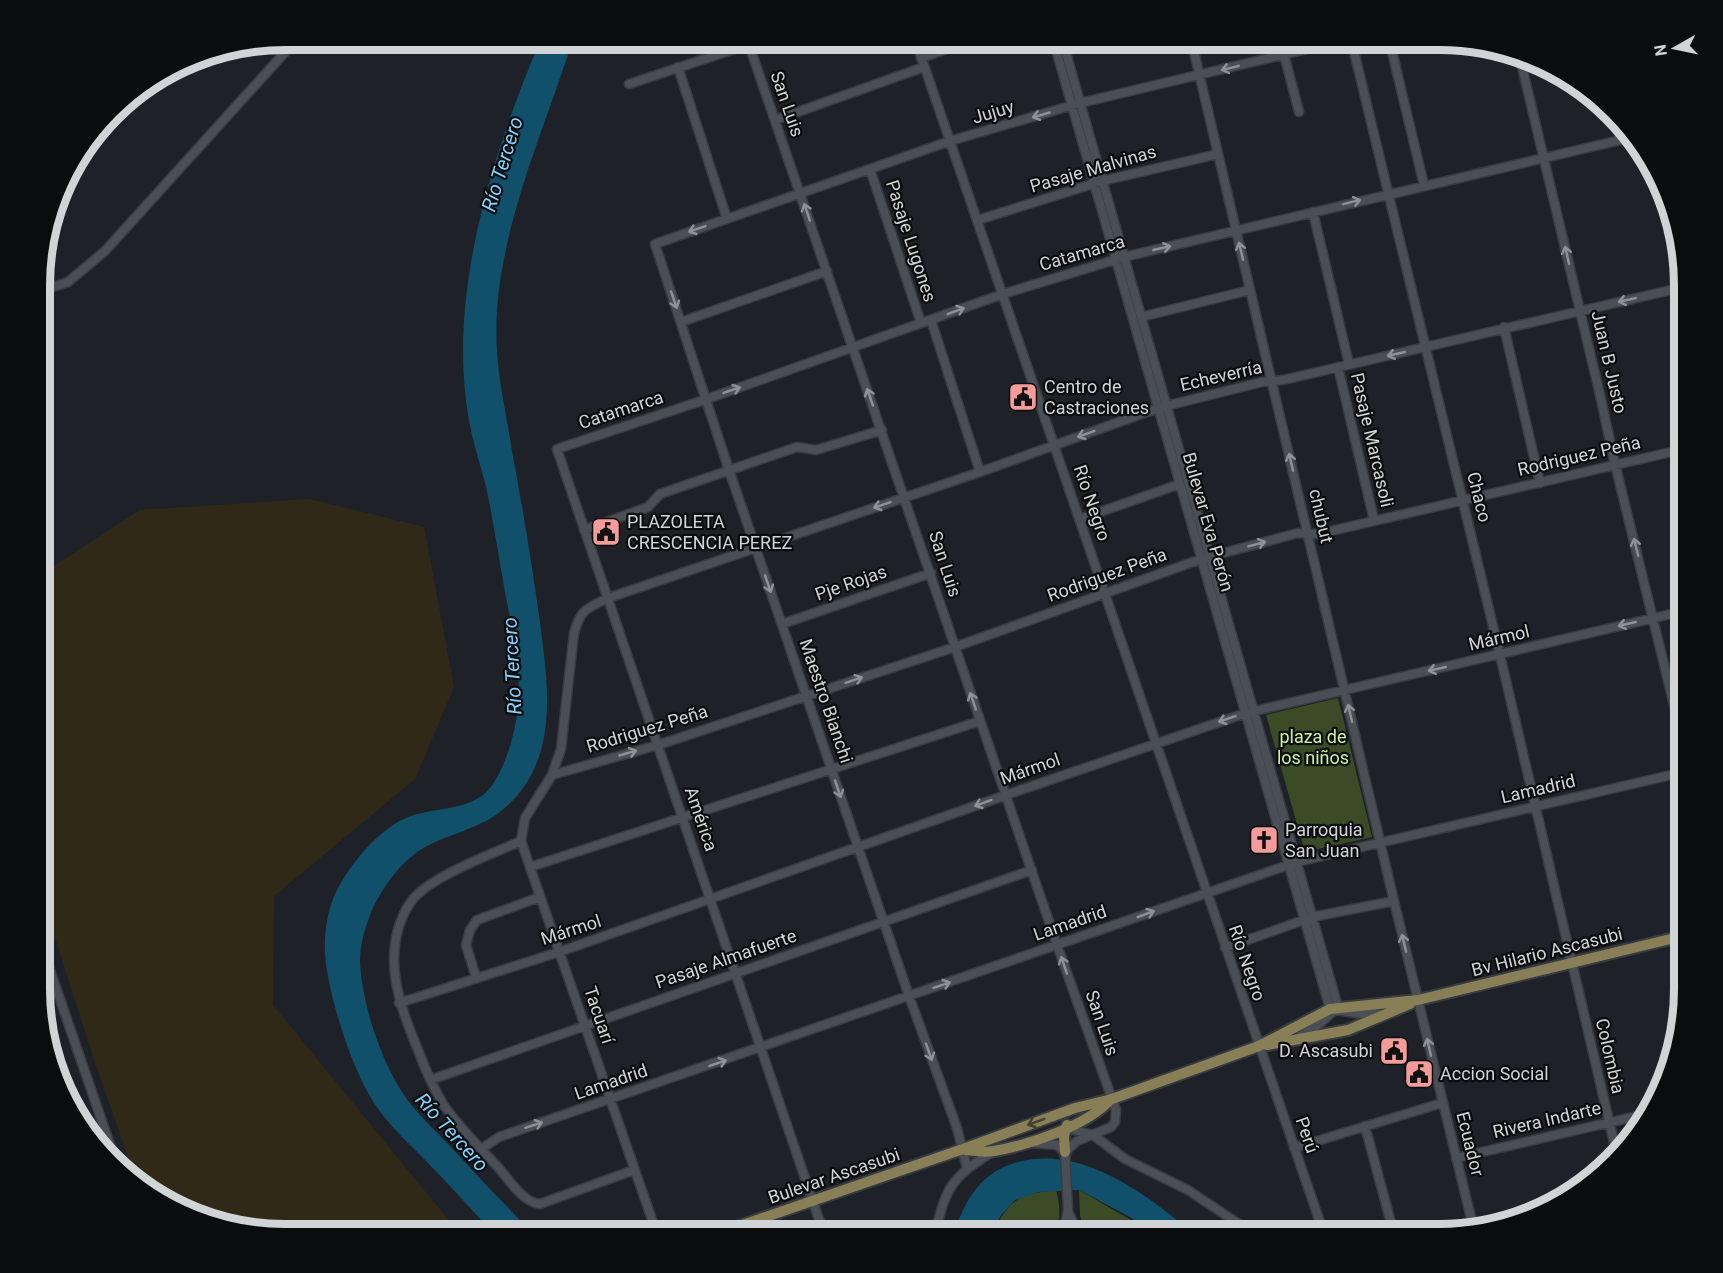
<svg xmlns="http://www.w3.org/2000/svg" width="1723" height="1273" font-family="Roboto,sans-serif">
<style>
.industrial{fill:#302918}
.green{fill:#3a4b26}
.water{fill:#11506b}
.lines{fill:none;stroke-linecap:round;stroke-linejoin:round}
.minor-casing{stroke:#383c41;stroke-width:11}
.major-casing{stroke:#383c41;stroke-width:14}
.minor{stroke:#4a4f55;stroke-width:8}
.major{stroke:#897f56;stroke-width:10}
.rail-casing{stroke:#92969a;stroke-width:4.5}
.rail{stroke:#0a0c0e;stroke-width:2;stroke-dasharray:7;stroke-linecap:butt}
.oneway{stroke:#8e9296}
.oneway2{stroke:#43402e}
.labels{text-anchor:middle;stroke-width:4.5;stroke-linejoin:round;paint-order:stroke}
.street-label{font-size:18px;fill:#d1d4d7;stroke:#0a0c0e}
.poi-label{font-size:18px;fill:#d1d4d7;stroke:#0a0c0e;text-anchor:start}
.park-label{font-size:18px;fill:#caf49a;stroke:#0a0c0e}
.water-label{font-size:20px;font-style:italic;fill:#81d2fc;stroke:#0a0c0e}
.rim{fill:none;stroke:#d1d4d7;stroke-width:8}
</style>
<rect width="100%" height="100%" fill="#1e2228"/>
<path class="industrial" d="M 310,499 L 424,527 L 454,687 L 415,779 L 274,896 L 273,1005 L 460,1234 L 269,1233 L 191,1215 L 137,1182 L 94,1060 L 40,890 L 40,575 L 140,510 Z"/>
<path class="green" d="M 1338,698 L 1372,837 L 1305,852 L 1266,715 Z
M 1056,1190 C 1060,1205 1062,1220 1053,1234 L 993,1234 C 1008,1199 1020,1194 1056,1190 Z
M 1079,1190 L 1155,1234 L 1085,1234 L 1080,1215 Z"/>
<path class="water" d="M 541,39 L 573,39 C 542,138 490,246 497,351 C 499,385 507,417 512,451 C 523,510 533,570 541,630 C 545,663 550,698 545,731 C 540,769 519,804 484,822 C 463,833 437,838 417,852 C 397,867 382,888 372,910 C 365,928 360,943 360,962 C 362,1004 381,1061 404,1095 C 417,1114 434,1129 449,1145 C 474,1172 498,1198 523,1223 L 530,1234 L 493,1234 C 472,1209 450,1186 428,1163 C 411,1145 391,1128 377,1107 C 353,1074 327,993 325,953 C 324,935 327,915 333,899 C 345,869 380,826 411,816 C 434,808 463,810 483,795 C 501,781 512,743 516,721 C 524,680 513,634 505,592 C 499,559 494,525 487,491 C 482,469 474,447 470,425 C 445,300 492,154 541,39 Z
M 1033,1159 C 1040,1159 1049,1158 1056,1159 C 1106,1164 1157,1202 1193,1234 L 1155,1234 L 1130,1217 L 1079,1190 L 1038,1192 L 1015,1200 L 1001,1215 L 993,1234 L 954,1234 C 967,1192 987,1165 1033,1159 Z"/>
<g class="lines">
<g class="minor-casing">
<path id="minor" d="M 747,39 L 1057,945 L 1116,1110 L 1115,1122 L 1111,1127 L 1077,1141 L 1065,1152
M 915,39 L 1324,1234
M 1053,39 L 1330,1009 L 1362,1014 L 1383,1014
M 1062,39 L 1338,1007 L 1318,1025 L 1299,1037
M 1191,39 L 1394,901 L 1473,1226
M 1280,39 L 1299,112
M 1351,39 L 1500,655 L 1617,1155
M 1389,39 L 1424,185
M 1519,54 L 1600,395 L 1615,464 L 1684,746
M 921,58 L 976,39
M 678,67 L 727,219
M 629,84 L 765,39
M 775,120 L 924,67
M 870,169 L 921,323
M 1313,212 L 1349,364
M 978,220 L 1102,181 L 1218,154
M 41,291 L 68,282 L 105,251 L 297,39
M 1141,317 L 1250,290
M 931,320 L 980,472
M 681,322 L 827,271
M 1504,327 L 1540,483
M 1338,367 L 1374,520
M 1080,519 L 1180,484
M 584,530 L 648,507 L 660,494 L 797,447 L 816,450 L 882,430
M 782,624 L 931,573
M 552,775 L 658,745 L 955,647 L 1201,559 L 1298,533 L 1318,534 L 1684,449
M 521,841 L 525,818 L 552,775 L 561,749 L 574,633 C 581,609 586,609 608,598 L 980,472 L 1158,408 L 1262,382 L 1283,380 L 1684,287
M 521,841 C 492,854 426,878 410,903 C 380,950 398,1003 418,1050 C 425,1069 433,1087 443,1104 C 458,1126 479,1147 497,1166 C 508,1178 523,1203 540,1204 L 634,1170
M 521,841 L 657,1234
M 530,867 L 980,721
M 40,941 L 117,1165
M 1225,948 L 1312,917 L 1394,901
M 476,977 L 466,945 L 470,930 L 477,920 L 540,897
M 399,1003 L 559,952 L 1006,795 L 1246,713 L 1684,611
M 430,1080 L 1032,870
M 1365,1126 L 1394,1234
M 1066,1128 L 1093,1135 L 1125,1159 L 1188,1190 L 1254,1234
M 1033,1143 L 1057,1145 L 1065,1152
M 1294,1148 L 1442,1103
M 481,1149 L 499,1137 L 1297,862 L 1684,772
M 1456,1158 L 1646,1114
M 967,1168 L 957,1128 L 909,996 L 729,470 L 655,244 L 950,141 L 1080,103 L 1349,39
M 1068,1211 L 1078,1234
M 824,1234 L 557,449 L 707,399 L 1003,294 L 1124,257 L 1629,138
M 935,1234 C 946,1187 951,1178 992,1152
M 1063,1234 L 1068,1210 L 1065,1152"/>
</g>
<g class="major-casing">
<path id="major" d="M 1267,1045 L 1348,1030 L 1410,1004
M 966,1150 C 975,1151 984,1153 994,1151 C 1029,1145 1087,1126 1111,1099
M 1065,1152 L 1064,1136 L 1067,1125
M 716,1234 L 963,1149 L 1075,1108 L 1112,1099 L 1259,1046 L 1330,1009 L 1418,1000 L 1683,936"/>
</g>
<use href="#minor" class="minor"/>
<use href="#major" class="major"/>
<g class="rail-casing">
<path id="rail" d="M 57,1071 L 68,1102"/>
</g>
<use href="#rail" class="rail"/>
</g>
<defs><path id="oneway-shaft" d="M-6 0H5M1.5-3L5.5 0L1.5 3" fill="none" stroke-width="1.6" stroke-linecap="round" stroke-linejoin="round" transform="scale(1.5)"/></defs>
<g class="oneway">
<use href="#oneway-shaft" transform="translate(1230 68) rotate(166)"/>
<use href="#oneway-shaft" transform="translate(1041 115) rotate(164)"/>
<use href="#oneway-shaft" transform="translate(1352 202) rotate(-14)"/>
<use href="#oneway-shaft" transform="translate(807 212) rotate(-109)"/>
<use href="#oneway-shaft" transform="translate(697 229) rotate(161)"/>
<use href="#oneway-shaft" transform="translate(1162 248) rotate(-13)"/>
<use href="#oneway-shaft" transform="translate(1241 251) rotate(-103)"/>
<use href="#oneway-shaft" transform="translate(1567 255) rotate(-103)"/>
<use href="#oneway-shaft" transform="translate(674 300) rotate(71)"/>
<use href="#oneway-shaft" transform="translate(1627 300) rotate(167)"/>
<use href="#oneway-shaft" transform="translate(956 311) rotate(-20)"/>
<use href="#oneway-shaft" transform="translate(1396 354) rotate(167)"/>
<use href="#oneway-shaft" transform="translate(732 390) rotate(-19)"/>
<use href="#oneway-shaft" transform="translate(870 397) rotate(-109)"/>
<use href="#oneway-shaft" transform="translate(1086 434) rotate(160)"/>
<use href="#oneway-shaft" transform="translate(1291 462) rotate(-103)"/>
<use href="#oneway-shaft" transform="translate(882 505) rotate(161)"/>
<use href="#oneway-shaft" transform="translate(1257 544) rotate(-15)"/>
<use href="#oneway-shaft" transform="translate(1636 547) rotate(-104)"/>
<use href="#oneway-shaft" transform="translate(768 584) rotate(71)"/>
<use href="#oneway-shaft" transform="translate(1627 624) rotate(167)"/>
<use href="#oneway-shaft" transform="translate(1437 669) rotate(167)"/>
<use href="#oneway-shaft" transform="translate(854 680) rotate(-18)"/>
<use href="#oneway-shaft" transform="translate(973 701) rotate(-109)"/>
<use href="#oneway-shaft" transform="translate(1350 713) rotate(-103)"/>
<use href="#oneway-shaft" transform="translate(1227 719) rotate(161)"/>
<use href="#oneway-shaft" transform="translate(628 753) rotate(-16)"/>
<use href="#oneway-shaft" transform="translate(838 789) rotate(71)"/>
<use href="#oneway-shaft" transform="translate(983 803) rotate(160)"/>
<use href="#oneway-shaft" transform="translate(1146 914) rotate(-20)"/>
<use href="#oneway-shaft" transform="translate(1404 943) rotate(-104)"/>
<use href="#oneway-shaft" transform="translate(1064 965) rotate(-109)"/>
<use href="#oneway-shaft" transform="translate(942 985) rotate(-19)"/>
<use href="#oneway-shaft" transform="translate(1429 1047) rotate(-103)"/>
<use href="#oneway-shaft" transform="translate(929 1052) rotate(70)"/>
<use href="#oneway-shaft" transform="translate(718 1063) rotate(-19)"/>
<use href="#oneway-shaft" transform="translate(534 1125) rotate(-18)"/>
</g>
<use class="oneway2" href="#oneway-shaft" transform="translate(1036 1122) rotate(160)"/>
<defs>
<g id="civic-square" transform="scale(1.5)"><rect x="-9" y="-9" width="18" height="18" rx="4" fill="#f59b99" stroke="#0a0c0e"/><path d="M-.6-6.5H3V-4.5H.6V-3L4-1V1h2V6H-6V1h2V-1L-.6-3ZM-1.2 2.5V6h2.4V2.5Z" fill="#111"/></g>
<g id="church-square" transform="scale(1.5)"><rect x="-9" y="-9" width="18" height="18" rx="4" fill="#f59b99" stroke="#0a0c0e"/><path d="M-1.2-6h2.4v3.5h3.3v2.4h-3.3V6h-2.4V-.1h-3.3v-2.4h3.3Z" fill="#111"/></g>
</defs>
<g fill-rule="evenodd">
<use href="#civic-square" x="1023" y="397"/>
<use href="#civic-square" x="606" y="532"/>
<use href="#church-square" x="1264" y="840"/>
<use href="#civic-square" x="1394" y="1051"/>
<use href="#civic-square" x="1419" y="1074"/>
</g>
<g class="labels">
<g class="street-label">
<text transform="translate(787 104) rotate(71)" y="6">San Luis</text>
<text transform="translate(993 112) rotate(-16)" y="6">Jujuy</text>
<text transform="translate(1093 169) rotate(-16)" y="6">Pasaje Malvinas</text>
<text transform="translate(911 241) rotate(72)" y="6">Pasaje Lugones</text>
<text transform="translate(1082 253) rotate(-16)" y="6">Catamarca</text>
<text transform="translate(1609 362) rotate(77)" y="6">Juan B Justo</text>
<text transform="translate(1221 376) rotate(-13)" y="6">Echeverría</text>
<text transform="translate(621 410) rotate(-18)" y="6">Catamarca</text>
<text transform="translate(1372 440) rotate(77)" y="6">Pasaje Marcasoli</text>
<text transform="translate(1579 456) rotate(-13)" y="6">Rodriguez Peña</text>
<text transform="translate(1479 497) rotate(76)" y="6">Chaco</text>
<text transform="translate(1092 503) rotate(71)" y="6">Río Negro</text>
<text transform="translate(1321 516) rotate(77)" y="6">chubut</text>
<text transform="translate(1208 522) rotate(74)" y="6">Bulevar Eva Perón</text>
<text transform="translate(945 564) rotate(72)" y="6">San Luis</text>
<text transform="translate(1107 575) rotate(-20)" y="6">Rodriguez Peña</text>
<text transform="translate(851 583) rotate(-19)" y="6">Pje Rojas</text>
<text transform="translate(1499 638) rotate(-13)" y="6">Mármol</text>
<text transform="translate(826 701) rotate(71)" y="6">Maestro Bianchi</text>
<text transform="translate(647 729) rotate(-17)" y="6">Rodriguez Peña</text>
<text transform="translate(1030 769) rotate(-19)" y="6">Mármol</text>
<text transform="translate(1538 789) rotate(-13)" y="6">Lamadrid</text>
<text transform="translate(701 819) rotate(71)" y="6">América</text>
<text transform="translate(1070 923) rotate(-19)" y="6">Lamadrid</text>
<text transform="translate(571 930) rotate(-18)" y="6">Mármol</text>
<text transform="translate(1547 952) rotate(-14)" y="6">Bv Hilario Ascasubi</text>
<text transform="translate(726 959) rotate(-19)" y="6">Pasaje Almafuerte</text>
<text transform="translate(1247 963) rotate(71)" y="6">Río Negro</text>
<text transform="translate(599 1015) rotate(71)" y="6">Tacuarí</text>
<text transform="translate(1102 1023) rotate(71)" y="6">San Luis</text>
<text transform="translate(1610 1056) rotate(77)" y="6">Colombia</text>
<text transform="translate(611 1082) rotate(-19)" y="6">Lamadrid</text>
<text transform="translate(1547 1120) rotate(-13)" y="6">Rivera Indarte</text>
<text transform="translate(1307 1135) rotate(71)" y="6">Perú</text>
<text transform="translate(1470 1144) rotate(76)" y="6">Ecuador</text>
<text transform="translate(834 1176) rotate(-19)" y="6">Bulevar Ascasubi</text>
</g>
<g class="poi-label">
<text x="1044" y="393">Centro de<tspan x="1044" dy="21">Castraciones</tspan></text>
<text x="627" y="528">PLAZOLETA<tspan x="627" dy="21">CRESCENCIA PEREZ</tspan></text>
<text x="1285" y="836">Parroquia<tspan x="1285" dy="21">San Juan</tspan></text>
<text x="1373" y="1057" text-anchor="end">D. Ascasubi</text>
<text x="1440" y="1080">Accion Social</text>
</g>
<g class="park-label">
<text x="1313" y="743">plaza de<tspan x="1313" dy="21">los niños</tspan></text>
</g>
<g class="water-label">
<text transform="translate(502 164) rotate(-73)" y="7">Río Tercero</text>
<text transform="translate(512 666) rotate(-93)" y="7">Río Tercero</text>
<text transform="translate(452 1132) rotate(48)" y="7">Río Tercero</text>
</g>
</g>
<path d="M0 0H1723V1273H0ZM285 50H1439A235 235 0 0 1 1674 285V989A235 235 0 0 1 1439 1224H285A235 235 0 0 1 50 989V285A235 235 0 0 1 285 50Z" fill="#0a0c0e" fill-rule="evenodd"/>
<path class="rim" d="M285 50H1439A235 235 0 0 1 1674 285V989A235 235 0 0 1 1439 1224H285A235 235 0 0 1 50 989V285A235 235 0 0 1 285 50Z"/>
<g transform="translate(1675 48) rotate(261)" stroke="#0a0c0e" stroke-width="4.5" paint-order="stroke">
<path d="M0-4.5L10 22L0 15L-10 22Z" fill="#d1d4d7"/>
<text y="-9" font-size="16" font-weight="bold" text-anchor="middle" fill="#d1d4d7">N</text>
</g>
</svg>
